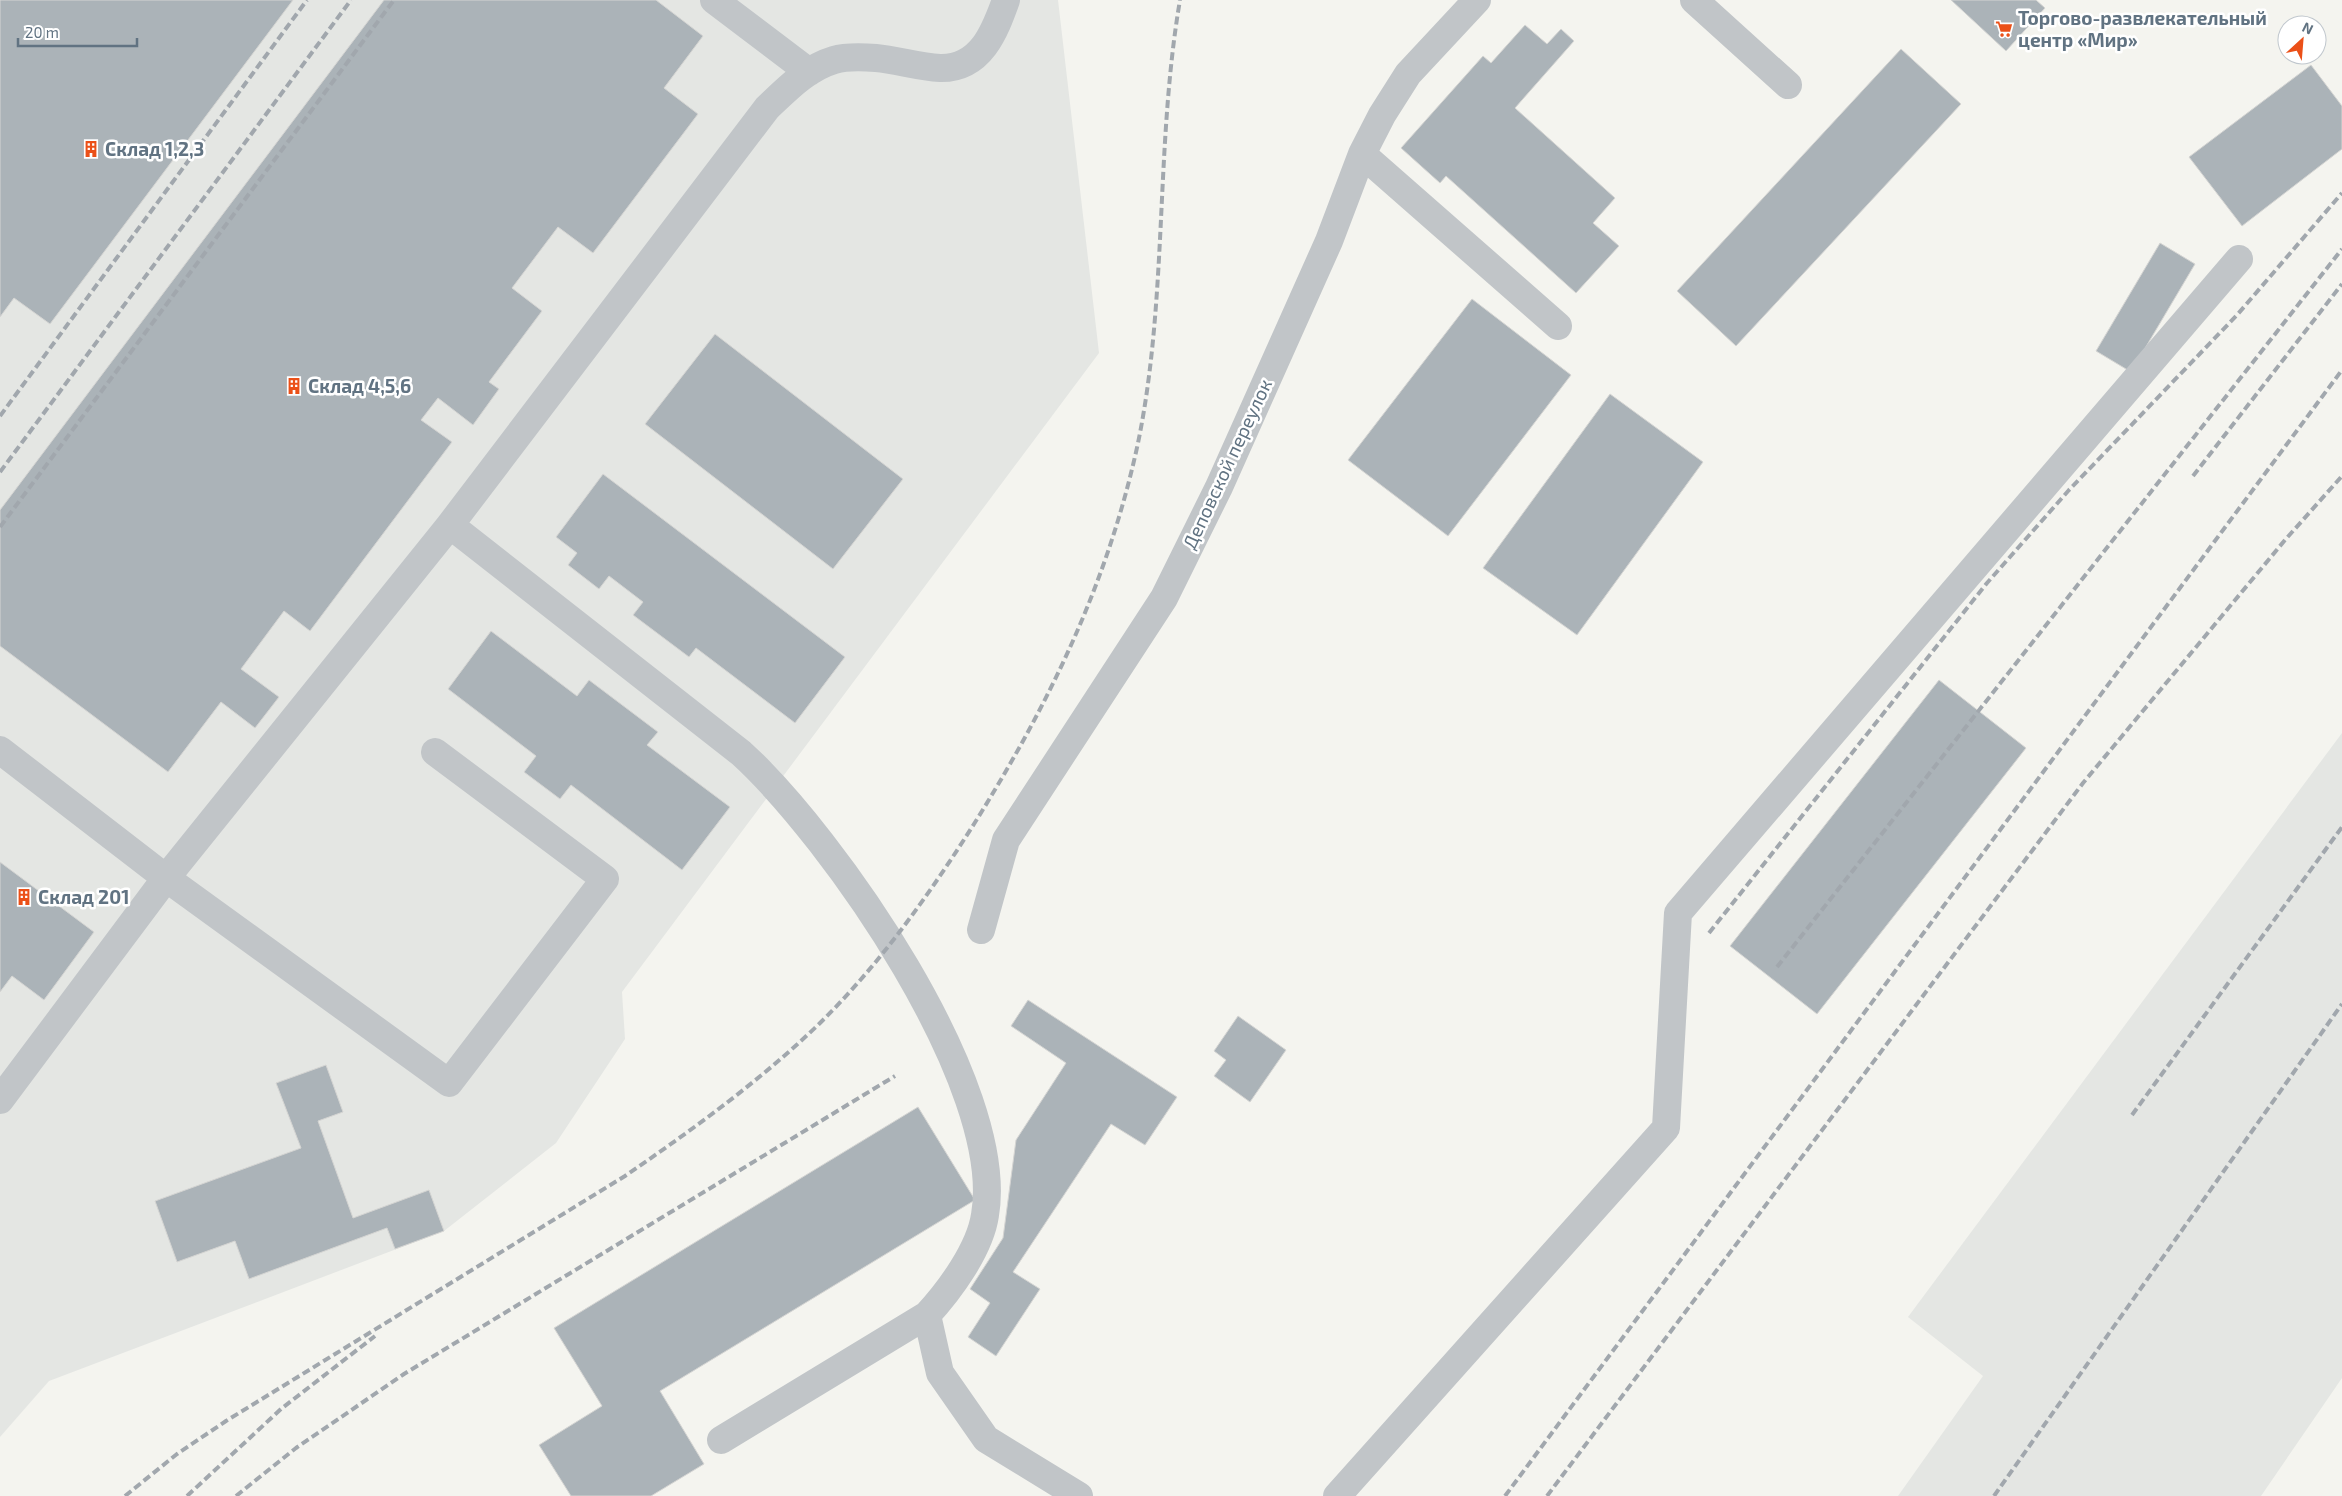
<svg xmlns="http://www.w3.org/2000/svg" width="2342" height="1496" font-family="'Exo 2',sans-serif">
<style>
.built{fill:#e4e6e3}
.building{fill:#abb3b8;stroke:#d5d5d3}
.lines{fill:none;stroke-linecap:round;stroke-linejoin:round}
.minor{stroke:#c1c5c8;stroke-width:28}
.rail{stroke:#a1a7ad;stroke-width:4;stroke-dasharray:8 4;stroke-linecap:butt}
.labels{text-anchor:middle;stroke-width:5;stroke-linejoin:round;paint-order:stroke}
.poi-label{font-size:19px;font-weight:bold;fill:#617382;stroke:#fff;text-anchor:start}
.street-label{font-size:19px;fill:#617382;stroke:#fff}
</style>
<rect width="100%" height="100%" fill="#f4f4ef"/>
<path class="built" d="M 0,0 L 1058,0 L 1099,353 L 622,992 L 625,1039 L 556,1143 L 444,1231 L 49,1381 L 0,1437 Z
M 2342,733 L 2342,1378 L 2261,1496 L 1898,1496 L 1983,1376 L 1908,1317 Z"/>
<path class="building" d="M 0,0 L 293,0 L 50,324 L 14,298 L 0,317 Z
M 384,0 L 656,0 L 703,36 L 664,88 L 698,114 L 593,253 L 558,227 L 512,288 L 542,311 L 489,382 L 499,389 L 473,425 L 438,398 L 421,420 L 452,442 L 310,631 L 284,611 L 241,669 L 279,697 L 255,728 L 221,702 L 168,772 L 0,646 L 0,510 Z
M 1951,0 L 2036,0 L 2045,8 L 2006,51 Z
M 1525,25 L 1547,44 L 1561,29 L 1574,41 L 1515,108 L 1615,198 L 1593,223 L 1619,246 L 1576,293 L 1446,176 L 1440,183 L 1401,148 L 1483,56 L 1491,63 Z
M 1901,49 L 1961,104 L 1736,346 L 1677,291 Z
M 2311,65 L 2342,106 L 2342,149 L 2242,226 L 2189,157 Z
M 2160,243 L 2195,264 L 2131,372 L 2096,351 Z
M 1472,299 L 1571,375 L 1448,536 L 1348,460 Z
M 715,334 L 903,479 L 833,569 L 645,424 Z
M 1610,394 L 1703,462 L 1577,635 L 1483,568 Z
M 603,474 L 845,657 L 795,723 L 696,648 L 689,657 L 633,615 L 643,602 L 609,576 L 599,589 L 568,565 L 577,553 L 556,537 Z
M 491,631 L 577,696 L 589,680 L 658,732 L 647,745 L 730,807 L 682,870 L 571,785 L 560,799 L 524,772 L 536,756 L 448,689 Z
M 1939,680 L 2026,748 L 1817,1014 L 1730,946 Z
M 0,862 L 94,932 L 44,1000 L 12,976 L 0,992 Z
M 1028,1000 L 1177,1097 L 1145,1145 L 1111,1124 L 1013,1272 L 1040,1289 L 996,1356 L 968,1337 L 990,1303 L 970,1289 L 1003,1238 L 1016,1140 L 1066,1063 L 1011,1026 Z
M 1238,1016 L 1286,1050 L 1250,1102 L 1214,1076 L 1226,1060 L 1214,1051 Z
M 326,1065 L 343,1112 L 318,1121 L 353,1218 L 429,1190 L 444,1231 L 395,1249 L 387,1228 L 249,1279 L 235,1241 L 177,1262 L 155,1201 L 301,1148 L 276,1083 Z
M 918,1107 L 975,1200 L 660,1391 L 704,1464 L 651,1496 L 571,1496 L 539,1445 L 602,1406 L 554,1328 Z"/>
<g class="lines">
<path class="minor" d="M 714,0 L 809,72
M 1694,0 L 1788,85
M 1362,154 L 1558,326
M 450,525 L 741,753 C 833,837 1007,1086 985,1215 C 980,1249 950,1290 927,1315 L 940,1373 L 986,1439 L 1079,1496
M 0,750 L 166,878 L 0,1100
M 435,752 L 605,879 L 449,1083 L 166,878 L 450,525 L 767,108 C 787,89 807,68 834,60 C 847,56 863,57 876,58 C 897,60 919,67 940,68 C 981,69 995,31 1006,0
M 981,930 L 1006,840 L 1164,598 L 1219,487 L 1329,241 L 1362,154 L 1382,115 L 1408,74 L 1477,0
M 721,1440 L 927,1315
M 1337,1496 L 1666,1128 L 1678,913 L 2239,259"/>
<path class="rail" d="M 0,416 L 307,0
M 0,472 L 351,0
M 2193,476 L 2342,284
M 0,527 L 394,0
M 1709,933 L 1987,583 L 2069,490 L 2237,315 L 2342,193
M 1777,967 L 2342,249
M 2132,1115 L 2342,827
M 125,1496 L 177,1454 L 226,1421 L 625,1176 C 692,1130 760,1081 819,1024 C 879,965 929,895 974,824 C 1049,704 1108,583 1138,443 C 1168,297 1155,146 1180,0
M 187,1496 L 281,1409 L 375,1336
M 236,1496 L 296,1448 L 404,1374 L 895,1076
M 1505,1496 L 2342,370
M 1547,1496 L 2083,783 L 2285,540 L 2342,476
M 1994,1496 L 2342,1004"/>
</g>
<defs>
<g id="supermarket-bare" transform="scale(1.35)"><path d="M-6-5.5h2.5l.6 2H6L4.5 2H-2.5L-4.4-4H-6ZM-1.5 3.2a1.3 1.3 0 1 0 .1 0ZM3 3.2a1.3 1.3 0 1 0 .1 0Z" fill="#eb5018" stroke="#fff" stroke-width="2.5" paint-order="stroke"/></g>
<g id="building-bare" transform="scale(1.35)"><path d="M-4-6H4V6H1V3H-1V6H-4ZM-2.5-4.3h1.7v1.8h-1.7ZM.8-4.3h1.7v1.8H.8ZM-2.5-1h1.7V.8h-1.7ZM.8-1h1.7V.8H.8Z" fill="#eb5018" stroke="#fff" stroke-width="2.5" paint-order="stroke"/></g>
</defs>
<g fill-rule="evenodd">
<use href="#supermarket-bare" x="2004" y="29"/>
<use href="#building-bare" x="91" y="149"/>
<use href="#building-bare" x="294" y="386"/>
<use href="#building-bare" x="24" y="897"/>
</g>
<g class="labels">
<g class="poi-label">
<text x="2018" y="25">Торгово-развлекательный<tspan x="2018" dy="22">центр «Мир»</tspan></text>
<text x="105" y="156">Склад 1,2,3</text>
<text x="308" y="393">Склад 4,5,6</text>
<text x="38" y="904">Склад 201</text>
</g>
<g class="street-label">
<text transform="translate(1227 464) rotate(-65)" y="7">Деповской переулок</text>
</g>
</g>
<g transform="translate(2302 40) rotate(26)"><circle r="24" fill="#ffffff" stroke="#c0c7cd"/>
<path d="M0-4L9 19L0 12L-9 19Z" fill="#eb5018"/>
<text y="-8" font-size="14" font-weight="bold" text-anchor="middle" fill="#617382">N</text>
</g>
<path d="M18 38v8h119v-8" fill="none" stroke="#617382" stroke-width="2.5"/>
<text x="25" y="38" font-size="15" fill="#617382" stroke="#ffffff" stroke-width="4" paint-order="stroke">20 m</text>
</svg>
